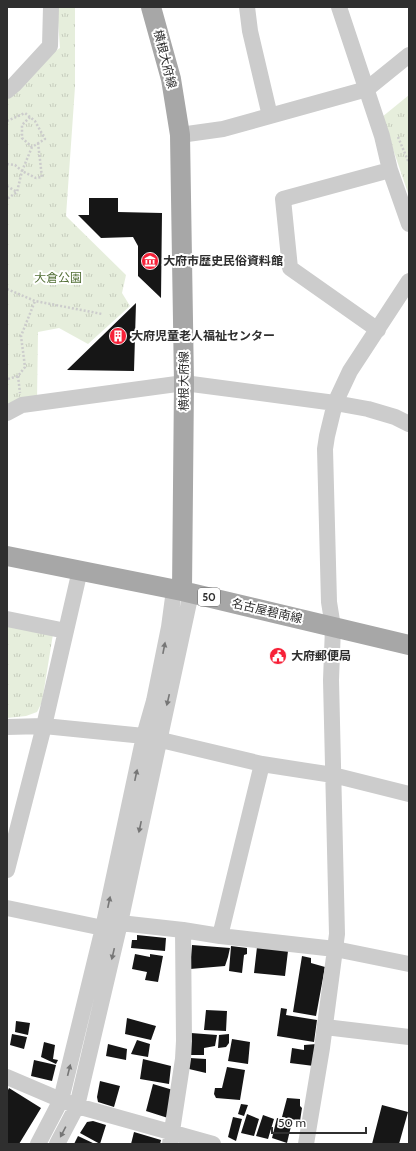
<svg xmlns="http://www.w3.org/2000/svg" width="416" height="1151" font-family="Cabin,'Noto Sans JP',sans-serif">
<style>
.grass{fill:url(#grass-tufts)}
.building{fill:#161616}
.lines{fill:none;stroke-linecap:round;stroke-linejoin:round}
.path{stroke:#ccc;stroke-width:2.5;stroke-dasharray:2 2;stroke-linecap:butt}
.minor{stroke:#ccc;stroke-width:16}
.major{stroke:#a7a7a7;stroke-width:20}
.oneway{fill:#767676}
.labels{text-anchor:middle;stroke-width:4;stroke-linejoin:round;paint-order:stroke}
.shield{fill:#fff;stroke:#6d6d6d;stroke-width:1}
.shield-label{font-size:11px;font-weight:bold;fill:#2f2f2f}
.street-label{font-size:12px;fill:#2f2f2f;stroke:#fff}
.poi-label{font-size:12px;font-weight:bold;fill:#2f2f2f;stroke:#fff;text-anchor:start}
.park-label{font-size:12px;fill:#547038;stroke:#fff}
</style>
<defs>
<pattern id="grass-tufts" width="24" height="20" patternUnits="userSpaceOnUse"><rect width="24" height="20" fill="#e6eedc"/><path d="M3 7l-1-3M5 7V3M7 7l1-3M15 17l-1-3M17 17v-4M19 17l1-3" fill="none" stroke="#c6ccbd"/></pattern>
</defs>
<rect width="100%" height="100%" fill="#fff"/>
<path class="grass" d="M 57,7 L 75,7 L 75,87 L 66,216 L 126,275 L 122,293 L 130,306 L 88,344 L 59,328 L 38,332 L 37,401 L 7,408 L 7,96 L 40,61 L 60,48 Z
M 409,95 L 409,196 L 382,117 Z
M 7,622 L 53,634 L 42,702 L 37,712 L 26,716 L 7,718 Z"/>
<path class="building" d="M 89,198 L 118,198 L 118,212 L 162,213 L 161,298 L 138,276 L 138,246 L 133,237 L 101,238 L 78,215 L 89,215 Z
M 136,303 L 134,371 L 67,370 Z
M 137,935 L 166,938 L 165,951 L 131,948 L 132,940 L 137,940 Z
M 192,945 L 230,948 L 228,957 L 225,966 L 190,969 Z
M 231,946 L 247,948 L 247,954 L 244,955 L 242,973 L 229,971 Z
M 257,947 L 288,951 L 285,976 L 254,973 Z
M 135,954 L 150,957 L 150,954 L 163,956 L 158,982 L 145,980 L 147,972 L 132,969 Z
M 302,956 L 311,958 L 311,963 L 325,967 L 316,1016 L 293,1012 Z
M 281,1008 L 287,1009 L 286,1015 L 317,1020 L 314,1042 L 277,1036 Z
M 206,1010 L 227,1011 L 226,1031 L 204,1030 Z
M 127,1018 L 156,1026 L 151,1040 L 125,1034 Z
M 16,1021 L 30,1023 L 28,1035 L 15,1032 Z
M 191,1033 L 217,1035 L 215,1046 L 204,1048 L 204,1055 L 190,1055 Z
M 12,1034 L 27,1037 L 24,1049 L 10,1045 Z
M 229,1034 L 229,1043 L 226,1047 L 218,1048 L 219,1035 Z
M 232,1039 L 250,1042 L 248,1064 L 228,1061 Z
M 137,1040 L 150,1044 L 148,1057 L 131,1054 Z
M 44,1042 L 55,1045 L 53,1059 L 58,1060 L 56,1064 L 41,1057 Z
M 108,1044 L 127,1049 L 126,1060 L 106,1056 Z
M 317,1044 L 314,1066 L 290,1063 L 292,1048 L 304,1050 L 304,1045 Z
M 190,1058 L 206,1059 L 206,1073 L 189,1069 Z
M 143,1059 L 171,1066 L 169,1084 L 140,1079 Z
M 34,1060 L 56,1065 L 52,1081 L 31,1076 Z
M 227,1067 L 245,1070 L 240,1100 L 216,1098 L 214,1094 L 215,1088 L 222,1088 Z
M 100,1081 L 120,1086 L 114,1107 L 98,1102 L 97,1097 Z
M 153,1084 L 173,1090 L 168,1118 L 146,1111 Z
M 9,1088 L 41,1108 L 19,1144 L 7,1143 L 7,1092 Z
M 287,1098 L 300,1099 L 300,1106 L 302,1108 L 300,1121 L 282,1117 Z
M 241,1104 L 248,1105 L 244,1116 L 238,1114 Z
M 382,1105 L 408,1112 L 399,1144 L 372,1144 Z
M 247,1114 L 259,1119 L 254,1136 L 241,1133 Z
M 263,1115 L 274,1119 L 268,1139 L 256,1136 Z
M 233,1117 L 242,1119 L 236,1141 L 228,1137 Z
M 277,1118 L 292,1122 L 287,1143 L 272,1138 Z
M 93,1121 L 106,1125 L 100,1144 L 80,1133 L 87,1122 Z
M 134,1132 L 161,1140 L 160,1144 L 131,1144 Z
M 78,1136 L 95,1144 L 74,1144 Z"/>
<g class="lines">
<path class="path" d="M 7,121 L 25,113 L 35,121 L 45,139 L 32,147 L 22,138 L 22,125 L 30,117
M 398,137 L 409,163
M 32,147 L 22,171 L 36,178 L 42,177 L 38,143
M 7,164 L 15,165 L 22,171 L 17,192 L 7,199
M 7,186 L 17,192
M 7,289 L 35,301 L 102,314
M 18,376 L 20,393
M 8,379 L 18,376 L 25,367 L 21,336 L 35,301"/>
<path class="minor" d="M 247,7 L 250,31 L 270,116
M 339,7 L 382,136 L 390,170 L 409,224
M 7,91 L 14,85 L 50,46 L 51,7
M 180,135 L 223,129 L 367,89 L 409,55
M 378,330 L 290,268 L 283,199 L 390,170
M 7,413 L 22,405 L 184,383 L 335,403 L 368,409 L 395,417 L 409,424
M 7,619 L 66,631
M 7,727 L 44,726 L 144,736 L 262,764
M 7,870 L 44,726 L 80,570
M 7,908 L 103,928 L 120,923 L 183,930 L 220,936 L 335,949 L 409,964
M 220,936 L 262,764 L 333,775 L 409,794
M 325,1027 L 409,1037
M 7,1077 L 61,1100 L 77,1106 L 213,1144
M 38,1144 L 61,1100 L 103,928 L 144,736 L 154,701 L 169,627 L 174,590
M 57,1144 L 77,1106 L 120,923 L 191,593
M 170,1144 L 183,1059 L 184,1041 L 183,930
M 306,1144 L 322,1048 L 337,934 L 331,680 L 333,627 L 329,602 L 325,449 L 327,436 L 335,403 L 350,371 L 409,281"/>
<path class="major" d="M 151,7 L 171,79 L 180,135 L 184,383 L 182,591
M 7,556 L 182,591 L 409,645"/>
</g>
<defs><path id="oneway-solid" d="M-6-.8H1V-3.2L6.5 0L1 3.2V.8H-6Z"/></defs>
<g class="oneway">
<use href="#oneway-solid" transform="translate(164 648) rotate(-79)"/>
<use href="#oneway-solid" transform="translate(168 700) rotate(103)"/>
<use href="#oneway-solid" transform="translate(136 775) rotate(-78)"/>
<use href="#oneway-solid" transform="translate(140 827) rotate(102)"/>
<use href="#oneway-solid" transform="translate(109 902) rotate(-78)"/>
<use href="#oneway-solid" transform="translate(113 954) rotate(103)"/>
<use href="#oneway-solid" transform="translate(69 1070) rotate(-76)"/>
<use href="#oneway-solid" transform="translate(63 1132) rotate(118)"/>
</g>
<defs>
<g id="museum-disc" transform="scale(0.9)"><circle r="9.5" fill="#f72138" stroke="#fff"/><path d="M0-6L6-3V-2H-6V-3ZM-5-1h2V3h-2ZM-1-1h2V3h-2ZM3-1h2V3H3ZM-6 4H6V6H-6Z" fill="#fff"/></g>
<g id="building-disc" transform="scale(0.9)"><circle r="9.5" fill="#f72138" stroke="#fff"/><path d="M-4-6H4V6H1V3H-1V6H-4ZM-2.5-4.3h1.7v1.8h-1.7ZM.8-4.3h1.7v1.8H.8ZM-2.5-1h1.7V.8h-1.7ZM.8-1h1.7V.8H.8Z" fill="#fff"/></g>
<g id="civic-disc" transform="scale(0.9)"><circle r="9.5" fill="#f72138" stroke="#fff"/><path d="M-.6-6.5H3V-4.5H.6V-3L4-1V1h2V6H-6V1h2V-1L-.6-3ZM-1.2 2.5V6h2.4V2.5Z" fill="#fff"/></g>
</defs>
<g fill-rule="evenodd">
<use href="#museum-disc" x="150" y="261"/>
<use href="#building-disc" x="118" y="336"/>
<use href="#civic-disc" x="278" y="656"/>
</g>
<g class="labels">
<rect class="shield" x="198" y="588" width="22" height="18" rx="3"/>
<g class="shield-label">
<text x="209" y="601">50</text>
</g>
<g class="street-label">
<text transform="translate(165 59) rotate(76)" y="4">横根大府線</text>
<text transform="translate(184 381) rotate(-90)" y="4">横根大府線</text>
<text transform="translate(267 611) rotate(13)" y="4">名古屋碧南線</text>
</g>
<g class="poi-label">
<text x="163" y="265">大府市歴史民俗資料館</text>
<text x="131" y="340">大府児童老人福祉センター</text>
<text x="291" y="660">大府郵便局</text>
</g>
<g class="park-label">
<text x="58" y="282">大倉公園</text>
</g>
</g>
<rect width="416" height="1151" fill="none" stroke="#2f2f2f" stroke-width="16"/>
<path d="M272 1127v6h94v-6" fill="none" stroke="#2f2f2f" stroke-width="2"/>
<text x="278" y="1127" font-size="12" fill="#2f2f2f" stroke="#ffffff" stroke-width="3" paint-order="stroke">50 m</text>
</svg>
